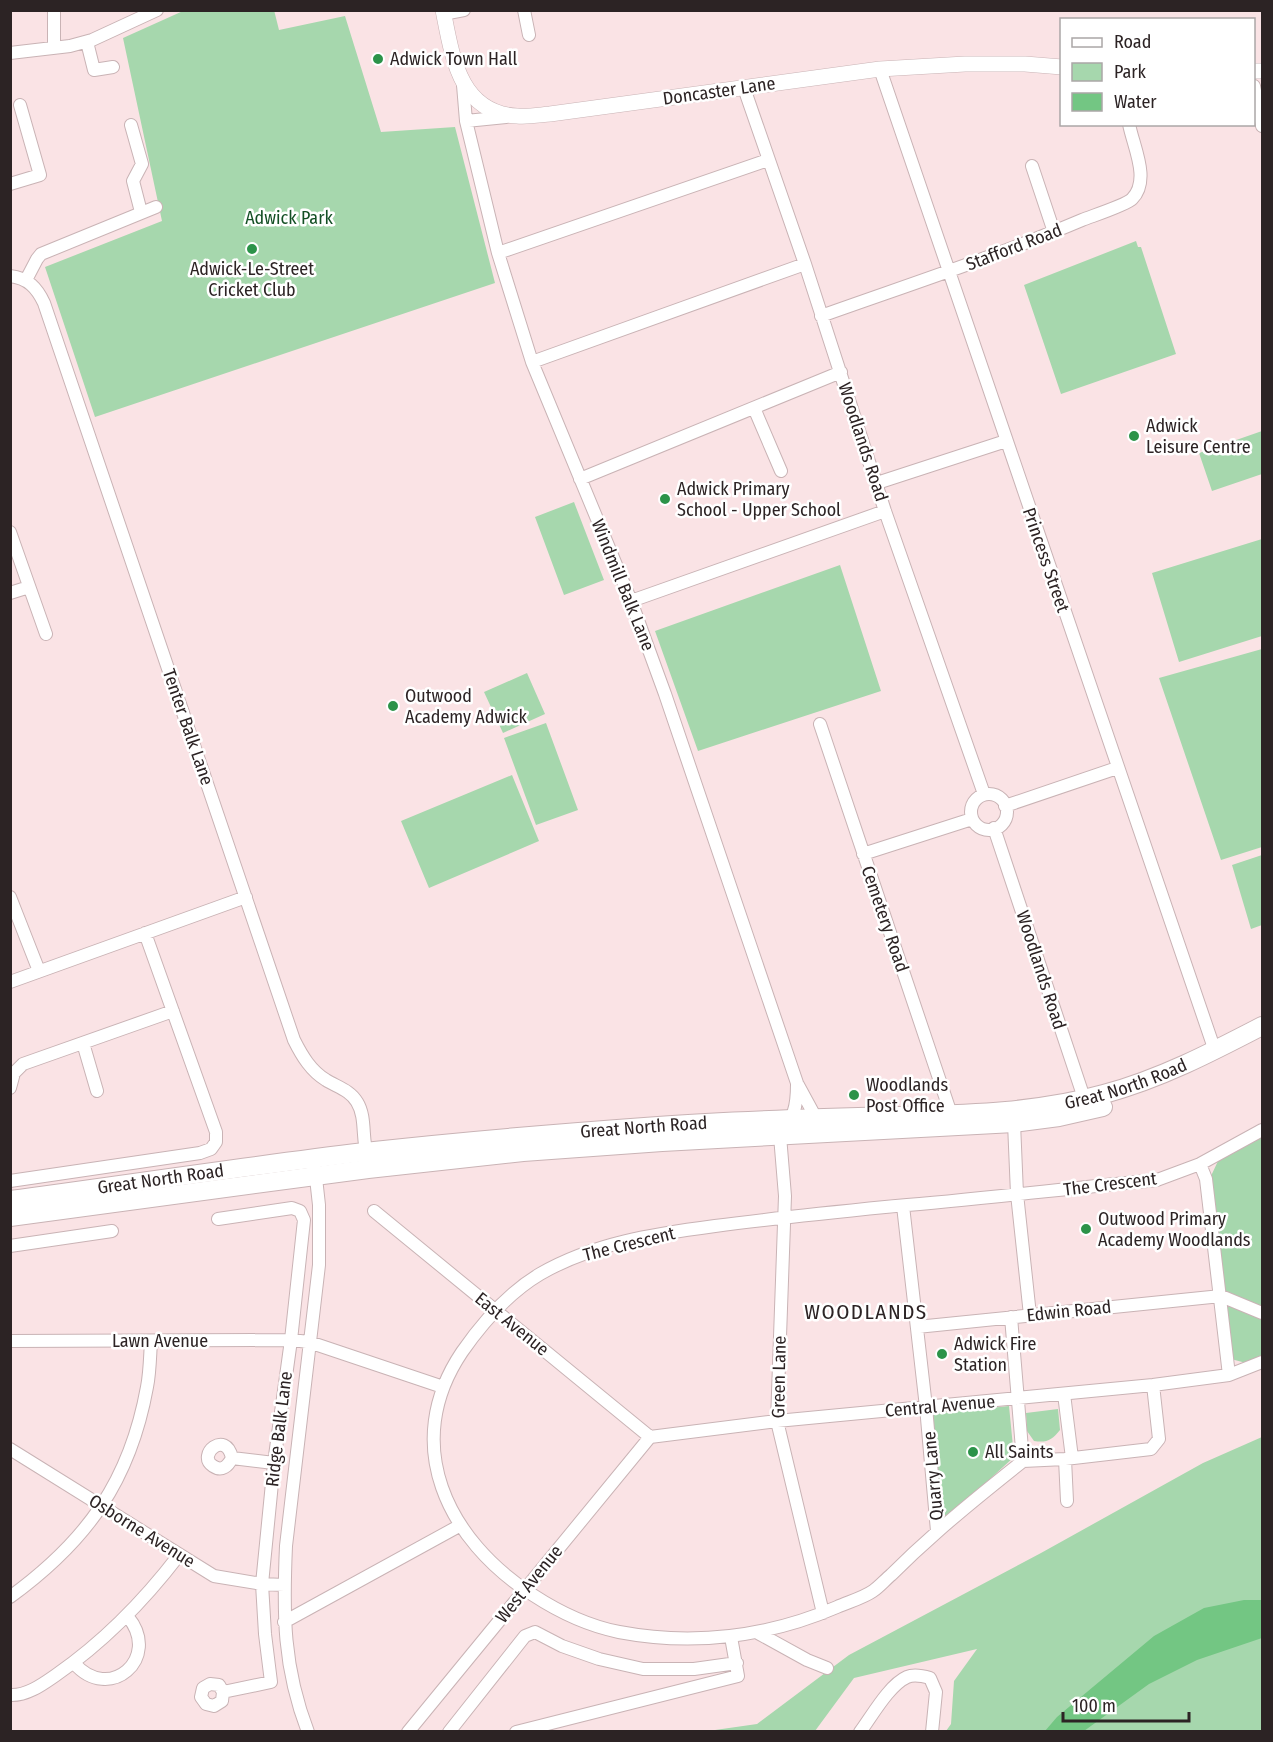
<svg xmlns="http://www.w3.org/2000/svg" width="1273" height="1742" font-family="'Fira Sans Condensed',sans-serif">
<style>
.green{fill:#a6d7ad}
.water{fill:#73c683}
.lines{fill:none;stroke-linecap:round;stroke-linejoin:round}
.minor-casing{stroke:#c9b3b5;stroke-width:14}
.major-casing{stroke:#c9b3b5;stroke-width:16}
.highway-casing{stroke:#c9b3b5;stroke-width:20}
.minor{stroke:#fff;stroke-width:12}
.major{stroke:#fff;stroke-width:15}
.highway{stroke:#fff;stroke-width:18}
.poi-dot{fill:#2c9349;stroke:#fff;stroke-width:2}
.labels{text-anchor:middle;stroke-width:5;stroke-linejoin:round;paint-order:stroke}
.poi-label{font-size:18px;fill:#2c2324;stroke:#fff;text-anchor:start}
.street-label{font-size:18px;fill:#2c2324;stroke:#fff}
.park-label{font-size:18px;fill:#134f24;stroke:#fff}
.quarter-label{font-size:21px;letter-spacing:1.5px;fill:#2c2324;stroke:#fff}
</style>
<rect width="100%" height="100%" fill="#fae3e5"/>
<path class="green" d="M 274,10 L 279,30 L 345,16 L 381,132 L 455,127 L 495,283 L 95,417 L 45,267 L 162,221 L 123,38 L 183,11 Z
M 1136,241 L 1138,247 L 1141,247 L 1176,354 L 1061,394 L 1024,285 Z
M 1262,431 L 1262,474 L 1212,491 L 1199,453 Z
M 574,502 L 604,580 L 564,595 L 535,517 Z
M 1262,539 L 1262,636 L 1179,662 L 1152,573 Z
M 840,565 L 881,691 L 698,751 L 655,631 Z
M 1262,649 L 1262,847 L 1221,860 L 1159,678 Z
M 527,673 L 545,714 L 503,733 L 484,692 Z
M 546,723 L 578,810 L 536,825 L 504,738 Z
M 512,775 L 539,841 L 429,888 L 401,821 Z
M 1262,855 L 1262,925 L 1251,929 L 1232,865 Z
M 1262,1136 L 1262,1356 L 1246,1363 L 1231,1359 L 1211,1176 L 1218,1161 Z
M 1009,1406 L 1014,1457 L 956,1510 L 946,1516 L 940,1512 L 933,1414 Z
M 1058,1409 L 1060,1430 C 1052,1440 1047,1443 1034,1441 L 1027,1431 L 1026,1413 Z
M 1262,1437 L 1262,1731 L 946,1731 L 951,1724 L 954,1681 L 977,1649 L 854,1678 L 815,1731 L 701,1732 L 757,1724 L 849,1655 L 1041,1553 L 1203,1463 Z"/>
<path class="water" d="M 1244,1600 L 1262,1600 L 1262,1638 L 1197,1660 L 1149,1684 L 1084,1731 L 1045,1731 L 1057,1717 L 1154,1636 L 1204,1608 Z"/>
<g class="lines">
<g class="minor-casing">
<path id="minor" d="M 524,10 L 529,35
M 443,14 L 464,10
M 87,42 L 94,70 L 113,67
M 54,48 L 54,10
M 10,53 L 70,46 L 92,40 L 157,10
M 880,69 L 1215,1051
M 463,85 L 466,121 L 498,253 L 532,362 L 631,601 L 665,694 L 797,1083 L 816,1118
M 1254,86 L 1262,126
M 744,88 L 805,264 L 885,511 L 984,794
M 466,121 L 506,117
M 131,125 L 142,164 L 133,181 L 141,212
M 1032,166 L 1054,232
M 10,184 L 40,175 L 20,105
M 498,253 L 768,160
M 10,276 C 28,278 37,288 44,303 L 294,1040 C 302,1056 311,1071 326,1080 C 337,1087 350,1090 357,1102 C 367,1118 361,1140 368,1157
M 26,280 L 37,259 L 41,254 L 156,207
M 821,316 C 908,285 997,256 1082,220 C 1092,216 1126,205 1132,199 C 1151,180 1133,146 1129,124
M 532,362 L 805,264
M 754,408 L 781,471
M 580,479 L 841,372
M 877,483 L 1006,441
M 10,532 L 46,634
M 10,593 L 29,587
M 631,601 L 885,511
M 820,724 L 951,1114
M971 812a18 18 0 1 1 36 0a18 18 0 1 1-36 0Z
M 1005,806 L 1117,768
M 994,828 L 1086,1104
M 863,854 L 972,819
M 10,897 L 39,971
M 10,982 L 246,897
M 83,1043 L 97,1091
M 797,1084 C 797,1108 794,1116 780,1136 L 785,1196 L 777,1421 L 823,1613
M 10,1088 L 14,1073 L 23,1064 L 173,1011
M 1014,1123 L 1017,1194 L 1030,1315
M 1200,1164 L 1206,1179 L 1229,1375
M 10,1181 L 200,1153 L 211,1149 L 216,1142 L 216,1132 L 145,933
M 903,1206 L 926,1407 L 937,1531
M 374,1211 L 650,1437
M 218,1219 L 292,1208 L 300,1211 L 304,1220 L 291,1340 L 274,1463 L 262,1584 L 265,1634 L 271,1682 L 223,1692 L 219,1685 L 210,1684 L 203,1688 L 201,1697 L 206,1704 L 214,1706 L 222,1701 L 223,1692
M 10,1246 L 112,1231
M 1011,1317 L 1023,1461
M 917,1327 L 1221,1296 L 1262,1313
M 10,1341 L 291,1340 L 309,1342 L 443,1387
M 1064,1394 L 1072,1458
M 650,1437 L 777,1421 L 1153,1385 L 1229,1375 L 1262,1362
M 10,1449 L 214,1576 L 262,1584 L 284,1585
M 232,1458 C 226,1429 196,1455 213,1466 C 222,1472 228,1466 232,1458 L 274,1463
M 1065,1459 L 1067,1501
M 1023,1461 C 994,1484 965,1507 937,1532 C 921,1546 906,1560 891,1575 C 885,1580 879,1587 873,1591 C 863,1598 848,1602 837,1607 C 768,1637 693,1646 619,1632 C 589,1626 559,1612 533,1595 C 447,1540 400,1444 462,1352 C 483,1322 508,1293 540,1274 C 594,1243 654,1234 715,1226 C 775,1218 836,1212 896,1206 C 983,1199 1070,1188 1157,1180 L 1200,1164 L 1262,1130
M 1023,1461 L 1065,1459 L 1151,1449 L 1159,1439 L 1153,1385
M 10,1597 C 87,1541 130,1481 147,1387 C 150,1372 150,1356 151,1341
M 284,1622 L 459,1526
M 758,1633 L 807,1660 L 827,1668
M 74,1663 C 109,1704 162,1658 128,1617
M 10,1695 C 27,1696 43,1684 56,1675 C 105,1641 143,1602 179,1555
M 308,1732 C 283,1667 283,1614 286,1546 L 319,1265 L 319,1205 L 315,1169
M 408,1732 L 650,1437
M 449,1732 L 525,1636 L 535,1632 L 562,1646 L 599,1659 L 643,1669 L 694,1669 L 737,1663
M 516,1732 L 738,1676 L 731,1637
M 860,1732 C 872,1716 889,1685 907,1677 C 914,1674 923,1676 930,1678 L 936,1692 L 932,1732"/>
</g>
<g class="major-casing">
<path id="major" d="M 443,10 C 452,55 459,113 517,116 C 528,117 539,115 550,114 L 880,69 L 965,64 L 1025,64 L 1062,67
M 1254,71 L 1262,71"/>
</g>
<g class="highway-casing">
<g id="highway">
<path id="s1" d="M 10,1200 C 129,1184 247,1166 365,1152 C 463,1141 561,1133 658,1126 C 737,1120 816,1118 895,1116 C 965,1114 1036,1113 1104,1094 C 1160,1079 1212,1052 1262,1026"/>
<path d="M 10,1217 L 368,1169 L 523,1152 L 662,1142 L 1014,1123 L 1059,1117 L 1103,1107"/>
</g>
</g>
<use href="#minor" class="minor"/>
<use href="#major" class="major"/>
<use href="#highway" class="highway"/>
</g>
<g class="poi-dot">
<circle cx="378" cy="59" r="6"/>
<circle cx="252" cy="249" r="6"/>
<circle cx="1134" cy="436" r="6"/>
<circle cx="665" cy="499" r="6"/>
<circle cx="393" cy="706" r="6"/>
<circle cx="854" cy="1095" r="6"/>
<circle cx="1086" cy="1229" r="6"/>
<circle cx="942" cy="1354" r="6"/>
<circle cx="973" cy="1452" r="6"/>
</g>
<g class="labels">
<g class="poi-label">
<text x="390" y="65">Adwick Town Hall</text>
<text x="252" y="275" text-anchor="middle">Adwick-Le-Street<tspan x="252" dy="21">Cricket Club</tspan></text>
<text x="1146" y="432">Adwick<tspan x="1146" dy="21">Leisure Centre</tspan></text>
<text x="677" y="495">Adwick Primary<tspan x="677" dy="21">School - Upper School</tspan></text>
<text x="405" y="702">Outwood<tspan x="405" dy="21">Academy Adwick</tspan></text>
<text x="866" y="1091">Woodlands<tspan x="866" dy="21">Post Office</tspan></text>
<text x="1098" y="1225">Outwood Primary<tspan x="1098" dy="21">Academy Woodlands</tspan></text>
<text x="954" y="1350">Adwick Fire<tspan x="954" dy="21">Station</tspan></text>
<text x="985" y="1458">All Saints</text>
</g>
<g class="street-label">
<text transform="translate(719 91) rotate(-8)" y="6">Doncaster Lane</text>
<text transform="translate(1014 247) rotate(-21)" y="6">Stafford Road</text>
<text transform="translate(863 442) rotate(72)" y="6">Woodlands Road</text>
<text transform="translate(1046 560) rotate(71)" y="6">Princess Street</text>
<text transform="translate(623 585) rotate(68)" y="6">Windmill Balk Lane</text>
<text transform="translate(188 727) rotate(71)" y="6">Tenter Balk Lane</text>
<text transform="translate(885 919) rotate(71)" y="6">Cemetery Road</text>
<text transform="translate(1041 970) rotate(72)" y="6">Woodlands Road</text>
<text dy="6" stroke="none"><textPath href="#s1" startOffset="1124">Great North Road</textPath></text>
<text dy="6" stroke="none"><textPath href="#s1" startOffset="638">Great North Road</textPath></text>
<text dy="6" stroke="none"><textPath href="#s1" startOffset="152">Great North Road</textPath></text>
<text transform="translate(1110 1184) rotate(-7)" y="6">The Crescent</text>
<text transform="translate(629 1244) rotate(-14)" y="6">The Crescent</text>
<text transform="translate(1069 1311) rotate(-6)" y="6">Edwin Road</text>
<text transform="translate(512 1324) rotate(39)" y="6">East Avenue</text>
<text x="160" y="1347">Lawn Avenue</text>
<text transform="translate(779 1377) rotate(-89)" y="6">Green Lane</text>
<text transform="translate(940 1406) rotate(-5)" y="6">Central Avenue</text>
<text transform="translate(279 1429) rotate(-83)" y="6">Ridge Balk Lane</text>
<text transform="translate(933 1476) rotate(-95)" y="6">Quarry Lane</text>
<text transform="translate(142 1531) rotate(32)" y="6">Osborne Avenue</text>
<text transform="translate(529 1584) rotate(-51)" y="6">West Avenue</text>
</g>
<g class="park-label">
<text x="289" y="224">Adwick Park</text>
</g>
<g class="quarter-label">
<text x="866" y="1319">WOODLANDS</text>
</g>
</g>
<rect width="1273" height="1742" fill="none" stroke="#2c2324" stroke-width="24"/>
<rect x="1060" y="18" width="195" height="108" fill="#ffffff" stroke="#aba7a7" stroke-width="1.5"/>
<rect x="1072" y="38" width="30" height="9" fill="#ffffff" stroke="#aba7a7" stroke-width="1.5"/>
<text x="1114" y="48" font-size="18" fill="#2c2324">Road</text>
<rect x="1072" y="63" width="30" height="18" fill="#a6d7ad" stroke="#aba7a7" stroke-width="1.5"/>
<text x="1114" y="78" font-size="18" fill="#2c2324">Park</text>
<rect x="1072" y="93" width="30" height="18" fill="#73c683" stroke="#aba7a7" stroke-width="1.5"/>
<text x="1114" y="108" font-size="18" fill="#2c2324">Water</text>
<path d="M1063 1712v9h126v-9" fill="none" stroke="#2c2324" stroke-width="3"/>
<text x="1072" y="1712" font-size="18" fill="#2c2324" stroke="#ffffff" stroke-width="4.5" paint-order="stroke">100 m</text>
</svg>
